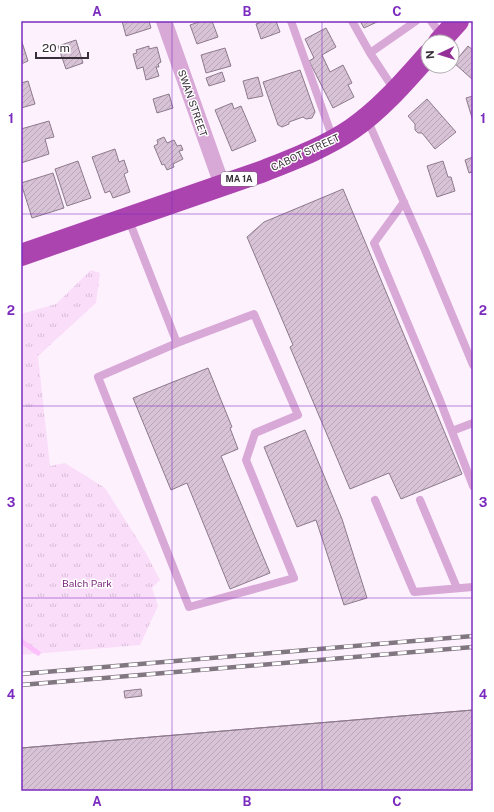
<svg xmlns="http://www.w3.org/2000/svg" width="494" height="812" font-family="'Public Sans',sans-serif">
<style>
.park{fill:url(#park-tufts)}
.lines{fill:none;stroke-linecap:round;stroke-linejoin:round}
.stream{stroke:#fcc0fb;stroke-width:5}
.building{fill:url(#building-hatch);stroke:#8d7a8c}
.lane{stroke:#d8a8d7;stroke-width:8}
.street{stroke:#d8a8d7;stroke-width:16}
.highway{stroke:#ac44af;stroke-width:22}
.rail-casing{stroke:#817781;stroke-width:4.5}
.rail{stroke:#fff;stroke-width:3;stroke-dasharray:9;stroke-linecap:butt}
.grid{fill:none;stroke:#7b2cbf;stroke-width:1;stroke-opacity:0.55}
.labels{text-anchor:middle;stroke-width:3;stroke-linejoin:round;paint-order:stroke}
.shield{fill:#fff;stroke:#736d73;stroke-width:1}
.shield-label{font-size:9px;font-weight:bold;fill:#372f37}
.street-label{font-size:10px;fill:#372f37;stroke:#fff}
.park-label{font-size:10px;fill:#7c287f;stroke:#fff}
.neatline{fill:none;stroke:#7b2cbf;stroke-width:1.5}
.grid-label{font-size:13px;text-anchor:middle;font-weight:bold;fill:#7b2cbf}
</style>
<defs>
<pattern id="park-tufts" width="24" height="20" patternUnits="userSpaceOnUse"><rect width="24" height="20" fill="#faddf9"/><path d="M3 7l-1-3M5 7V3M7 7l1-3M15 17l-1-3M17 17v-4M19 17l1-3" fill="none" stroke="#d7bed6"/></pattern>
<pattern id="building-hatch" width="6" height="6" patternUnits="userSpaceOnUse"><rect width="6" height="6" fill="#d7c2d6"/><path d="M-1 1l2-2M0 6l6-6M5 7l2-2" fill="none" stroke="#b9a7b8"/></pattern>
</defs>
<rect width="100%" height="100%" fill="#fef1fe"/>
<path class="park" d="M 91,270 L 100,273 L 96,303 L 38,356 L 50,466 L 65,463 L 105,488 L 146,553 L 160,580 L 152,588 L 158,606 L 140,645 L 21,655 L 21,314 L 56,304 Z"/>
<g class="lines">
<path class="stream" d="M 21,641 L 38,653"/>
</g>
<path class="building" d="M 122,21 L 149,21 L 151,28 L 126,36 Z
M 202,21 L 212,21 L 218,37 L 197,44 L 190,25 Z
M 264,21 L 276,21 L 280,32 L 261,39 L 256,24 Z
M 360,21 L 379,21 L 364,28 Z
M 326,28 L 336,47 L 322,55 L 330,72 L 343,65 L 352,83 L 348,85 L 354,97 L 333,108 L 309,61 L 314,58 L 305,39 Z
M 21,39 L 28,61 L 21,64 Z
M 76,40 L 83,63 L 66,69 L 58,46 Z
M 149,46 L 149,49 L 157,47 L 161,62 L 158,64 L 159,67 L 156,67 L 159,76 L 146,80 L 143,67 L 137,69 L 133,54 L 137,53 L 136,50 Z
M 468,46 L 473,50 L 473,80 L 454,63 Z
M 225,48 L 231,66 L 206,73 L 201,55 Z
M 300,70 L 315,112 L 312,118 L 306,119 L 303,117 L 289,122 L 289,124 L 282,127 L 278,125 L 263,82 Z
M 222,72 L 225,81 L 209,86 L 206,78 Z
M 258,77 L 263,96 L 248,99 L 243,81 Z
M 28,81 L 35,104 L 21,108 L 21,83 Z
M 169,94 L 173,108 L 157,113 L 153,99 Z
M 473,96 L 473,121 L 466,98 Z
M 427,99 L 456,132 L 435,149 L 422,133 L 418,133 L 415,130 L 415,124 L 408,116 Z
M 232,103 L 234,109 L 241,106 L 256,141 L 232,151 L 215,110 Z
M 49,121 L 54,137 L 45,139 L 49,154 L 21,163 L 21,129 Z
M 164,137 L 167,143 L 174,140 L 177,146 L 181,145 L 183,150 L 179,151 L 183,159 L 173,164 L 174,167 L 167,170 L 164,164 L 162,165 L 154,146 L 158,144 L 157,140 Z
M 115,149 L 119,162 L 124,160 L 128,172 L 124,174 L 130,192 L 113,198 L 110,191 L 105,193 L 92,157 Z
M 473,157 L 473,174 L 472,172 L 469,173 L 465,160 Z
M 78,161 L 91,198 L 67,206 L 55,169 Z
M 443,161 L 448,177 L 451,177 L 455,191 L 437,197 L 427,166 Z
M 53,173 L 64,208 L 32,218 L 21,183 Z
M 343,189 L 462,474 L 401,499 L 389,473 L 350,489 L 290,347 L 293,345 L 247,237 L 264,222 Z
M 208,368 L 232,427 L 230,428 L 238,449 L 221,456 L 270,573 L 230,589 L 187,483 L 171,490 L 133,398 Z
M 305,430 L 342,519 L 367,598 L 344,605 L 316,520 L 297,527 L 264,447 Z
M 141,689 L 142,696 L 125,698 L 124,691 Z
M 473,710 L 473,791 L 21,791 L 21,748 Z
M 473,710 L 473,791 L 21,791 L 21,748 Z"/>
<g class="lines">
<path class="lane" d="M 291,21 L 333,139
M 352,21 L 370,53
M 431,21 L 443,37
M 395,91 L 370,53 L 416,21
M 367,119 L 425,250 L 473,365
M 404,202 L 374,243 L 439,398 L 473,486
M 128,218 L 177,343
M 254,314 L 298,415 L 255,433 L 246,460 L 294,578 L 189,607 L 98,377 L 177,343 Z
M 452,431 L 473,423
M 375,500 L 414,592 L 473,587
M 420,500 L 457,588"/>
<path class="street" d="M 164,21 L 222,185"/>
<path class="highway" d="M 439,42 L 458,21
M 21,255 L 261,172 C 291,160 324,148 352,129 C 381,109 405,81 428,55"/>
<g class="rail-casing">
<path id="rail" d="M 21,674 L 473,636
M 21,685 L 473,647"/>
</g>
<use href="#rail" class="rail"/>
</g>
<path class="grid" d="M 172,21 L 172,791M 322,21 L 322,791M 21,214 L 473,214M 21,406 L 473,406M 21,598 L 473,598"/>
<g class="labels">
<rect class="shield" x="221" y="172" width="36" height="14" rx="3"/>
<g class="shield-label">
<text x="239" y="182">MA 1A</text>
</g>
<g class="street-label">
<text transform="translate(193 103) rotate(71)" y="4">SWAN STREET</text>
<text transform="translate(305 152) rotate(-25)" y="4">CABOT STREET</text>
</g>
<g class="park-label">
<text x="87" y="587">Balch Park</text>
</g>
</g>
<rect width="494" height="812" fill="none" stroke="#ffffff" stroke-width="44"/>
<g transform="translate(440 54) rotate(266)"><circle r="19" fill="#ffffff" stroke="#afacaf"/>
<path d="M0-3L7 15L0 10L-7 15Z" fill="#932f96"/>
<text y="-6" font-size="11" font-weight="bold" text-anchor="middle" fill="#372f37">N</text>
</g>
<path d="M36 52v6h52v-6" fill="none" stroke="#372f37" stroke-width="2"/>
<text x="42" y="52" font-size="12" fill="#372f37" stroke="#ffffff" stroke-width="3" paint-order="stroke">20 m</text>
<rect x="22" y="22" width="450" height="768" class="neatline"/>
<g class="grid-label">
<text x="97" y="16">A</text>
<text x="247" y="16">B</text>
<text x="397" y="16">C</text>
<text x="11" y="123">1</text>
<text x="483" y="123">1</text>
<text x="11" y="315">2</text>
<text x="483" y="315">2</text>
<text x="11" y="507">3</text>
<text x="483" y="507">3</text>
<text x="11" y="699">4</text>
<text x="483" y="699">4</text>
<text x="97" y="806">A</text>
<text x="247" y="806">B</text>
<text x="397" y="806">C</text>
</g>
</svg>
